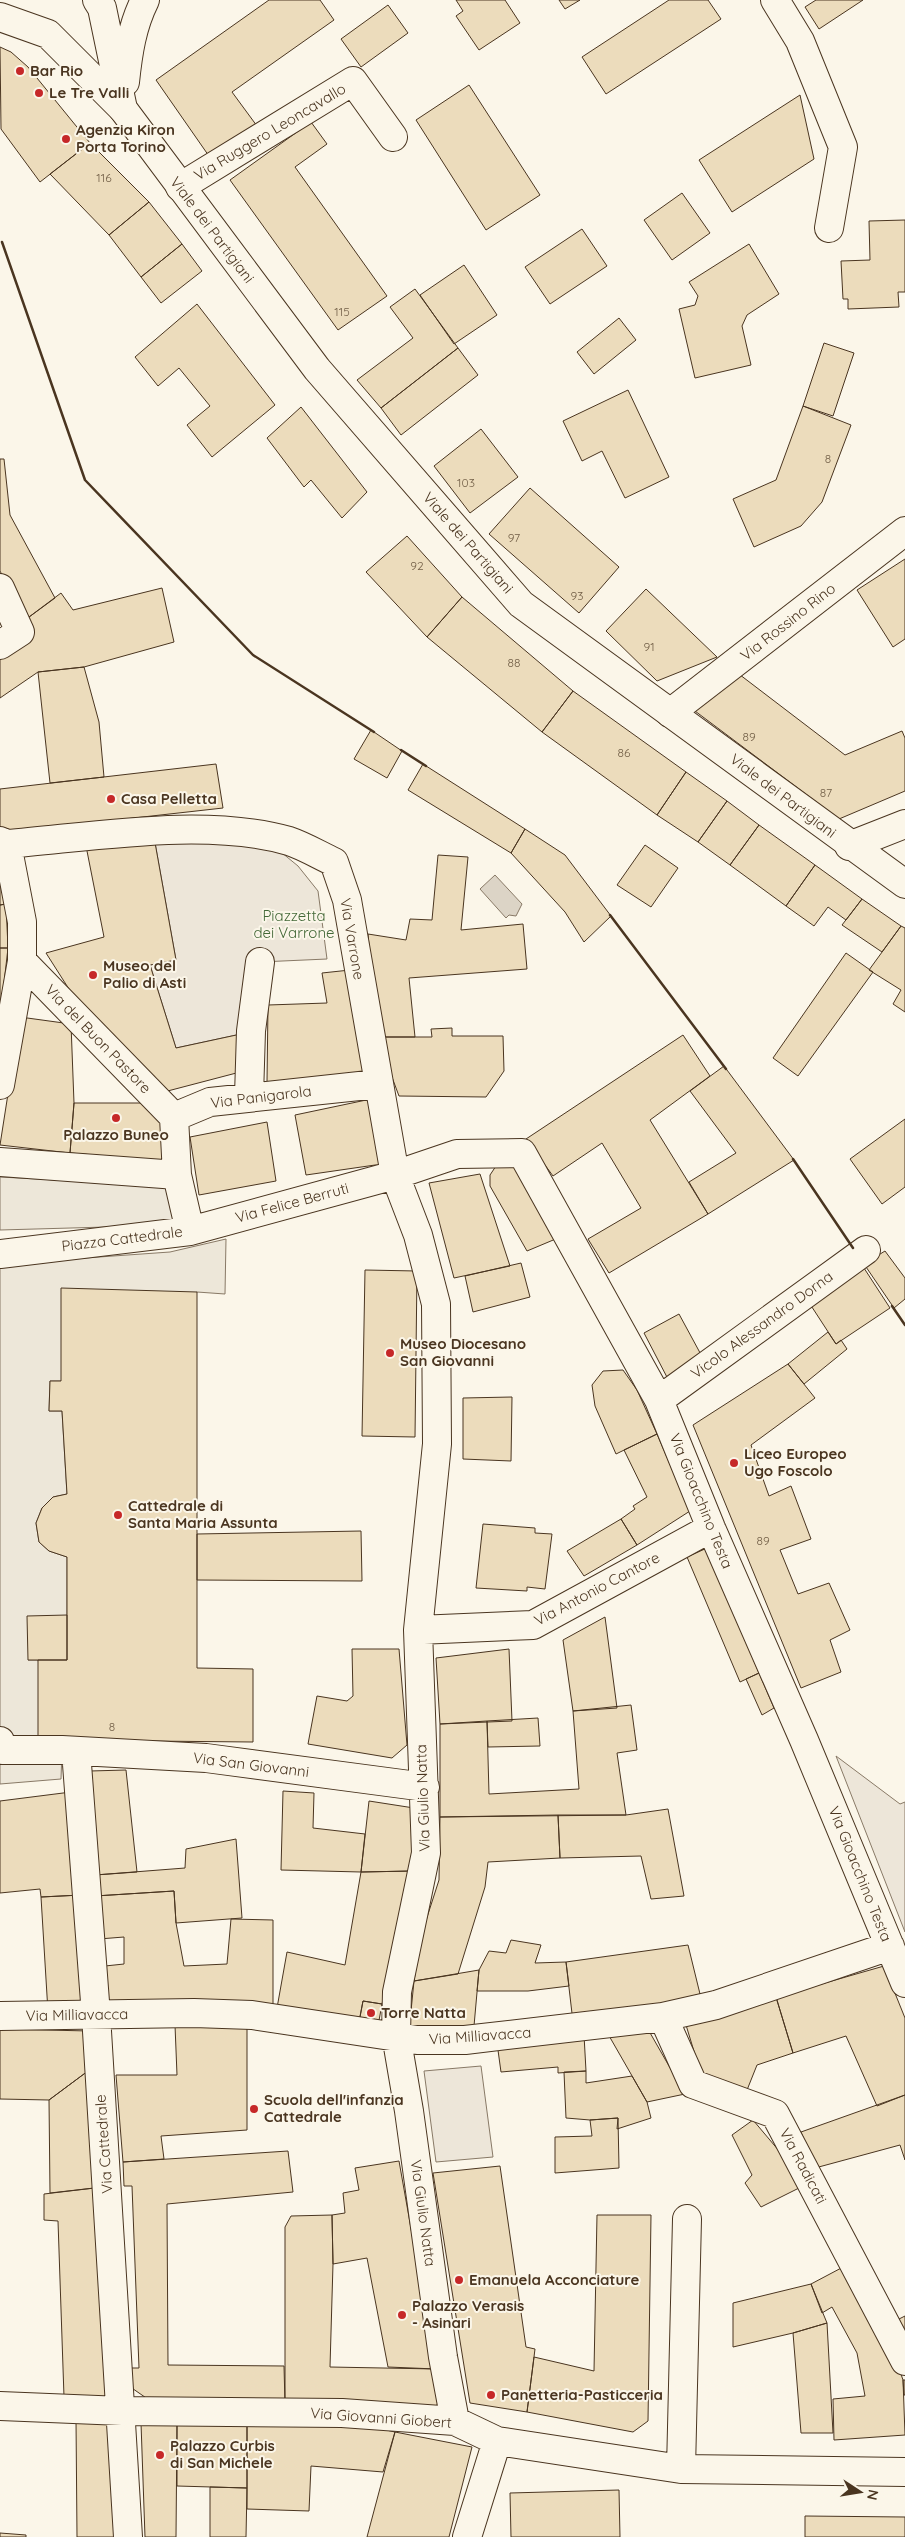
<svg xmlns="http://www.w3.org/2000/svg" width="905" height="2537" font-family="Quicksand,sans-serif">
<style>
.green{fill:#ede6d9;stroke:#887966}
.parking{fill:#ede7d9;stroke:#887966}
.water{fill:#dcd4c6;stroke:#887966}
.building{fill:#ecdcbc;stroke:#4a3520}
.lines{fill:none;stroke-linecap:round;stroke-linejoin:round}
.minor-casing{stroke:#4a3520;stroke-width:30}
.tertiary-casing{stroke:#4a3520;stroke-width:30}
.minor{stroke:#fbf6e9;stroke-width:28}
.tertiary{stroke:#fbf6e9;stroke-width:28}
.wall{stroke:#4a3520;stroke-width:2.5}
.poi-dot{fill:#c62828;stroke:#fbf6e9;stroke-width:2}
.labels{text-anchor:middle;stroke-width:4;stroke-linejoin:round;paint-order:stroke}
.number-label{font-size:12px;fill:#725f47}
.poi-label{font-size:15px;font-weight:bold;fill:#4a3520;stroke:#fbf6e9;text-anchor:start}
.street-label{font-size:15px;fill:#4a3520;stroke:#fbf6e9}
.park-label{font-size:15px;fill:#436837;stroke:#fbf6e9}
</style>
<rect width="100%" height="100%" fill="#fbf6e9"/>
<path class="green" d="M 154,837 L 276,848 L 298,866 L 318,891 L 327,959 L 260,962 L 241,1034 L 176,1048 L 150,965 L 176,960 Z
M 836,1756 L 900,1804 L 905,1802 L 905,1932 Z
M 481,2066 L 493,2157 L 436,2162 L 424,2071 Z"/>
<path class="parking" d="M 0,1177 L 169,1186 L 177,1225 L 0,1230 Z
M 226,1239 L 225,1294 L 197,1292 L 61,1381 L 50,1381 L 49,1411 L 62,1411 L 67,1494 L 53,1497 L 42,1508 L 36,1523 L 39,1542 L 49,1551 L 67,1557 L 67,1615 L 28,1660 L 38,1660 L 62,1750 L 61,1779 L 0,1784 L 0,1264 L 170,1252 Z"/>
<path class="water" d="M 495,875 L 522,904 L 516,916 L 509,915 L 506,918 L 480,889 Z"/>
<path class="building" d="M 269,0 L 320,0 L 334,20 L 232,92 L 257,126 L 211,159 L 156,80 Z
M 456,0 L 505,0 L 520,23 L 479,50 L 456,16 L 463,11 Z
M 559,0 L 580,0 L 565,9 Z
M 669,0 L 708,0 L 721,19 L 606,94 L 582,57 Z
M 816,0 L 863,0 L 819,29 L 805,7 Z
M 388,5 L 408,33 L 361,67 L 341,39 Z
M 0,47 L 11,52 L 28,67 L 90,143 L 40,182 L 1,129 Z
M 469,85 L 540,195 L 486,230 L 416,120 Z
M 800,95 L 814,159 L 732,212 L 699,160 Z
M 311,122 L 327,144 L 295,167 L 387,296 L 338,330 L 230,180 Z
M 90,143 L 149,202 L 109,235 L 50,174 Z
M 682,193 L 710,233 L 672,260 L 644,220 Z
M 149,202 L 182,244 L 141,277 L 109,235 Z
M 905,220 L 905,292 L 898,292 L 899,307 L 848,309 L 848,299 L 843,299 L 841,261 L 870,260 L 869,221 Z
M 582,229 L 607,266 L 550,304 L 525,267 Z
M 182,244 L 202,271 L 161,303 L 141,277 Z
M 749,244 L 779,294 L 747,315 L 742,326 L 751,365 L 695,378 L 679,309 L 695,305 L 698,296 L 689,282 Z
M 464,265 L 497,315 L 454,344 L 420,295 Z
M 415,289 L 458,348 L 381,408 L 357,380 L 413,338 L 390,307 Z
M 197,304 L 275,405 L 212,457 L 187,425 L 210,406 L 179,368 L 158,386 L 135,357 Z
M 619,318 L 636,340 L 594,374 L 577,352 Z
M 824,343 L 854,353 L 833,416 L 803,406 Z
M 458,348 L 478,375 L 401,435 L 381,408 Z
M 628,390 L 669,477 L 625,498 L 602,451 L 582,461 L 563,421 Z
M 803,406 L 851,425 L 822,502 L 801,526 L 754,547 L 733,499 L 776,480 Z
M 301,407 L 367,492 L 342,518 L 311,480 L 304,487 L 267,438 Z
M 481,429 L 518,477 L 470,513 L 434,466 Z
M 0,459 L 4,459 L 10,515 L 55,598 L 25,620 L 0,571 Z
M 530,488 L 619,567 L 579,613 L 489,534 Z
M 407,536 L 462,597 L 427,637 L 366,572 Z
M 905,559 L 905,639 L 893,647 L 857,590 Z
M 162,588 L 174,642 L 84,667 L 38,672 L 0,698 L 0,656 L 25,620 L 61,593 L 73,610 Z
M 646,589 L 717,657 L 657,681 L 606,631 Z
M 462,597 L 573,691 L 542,732 L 427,637 Z
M 84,667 L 99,722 L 104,777 L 50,783 L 38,672 Z
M 731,668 L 845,755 L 902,731 L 905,738 L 905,791 L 839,819 L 687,705 Z
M 573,691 L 686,772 L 657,815 L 542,732 Z
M 371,730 L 402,751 L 387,778 L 354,759 Z
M 216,764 L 223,808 L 0,833 L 0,789 Z
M 423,764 L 525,829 L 511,853 L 408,790 Z
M 686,772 L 727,801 L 698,842 L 657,815 Z
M 727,801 L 759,825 L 730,865 L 698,842 Z
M 759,825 L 815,865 L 786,906 L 730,865 Z
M 525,829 L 565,855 L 611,916 L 584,942 L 565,912 L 511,853 Z
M 154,837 L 176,960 L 150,965 L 176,1048 L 241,1034 L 244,1071 L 160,1093 L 97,1033 L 46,953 L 104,937 L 86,846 Z
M 645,845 L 678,868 L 651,907 L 617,885 Z
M 438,855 L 468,857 L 461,930 L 523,924 L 527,969 L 409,978 L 415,1037 L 377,1037 L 368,934 L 406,940 L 410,919 L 432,920 Z
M 815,865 L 862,899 L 846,920 L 828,907 L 814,926 L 786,906 Z
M 0,878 L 6,904 L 0,905 Z
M 862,899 L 901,926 L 882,952 L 842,925 Z
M 6,904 L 8,948 L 0,948 L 0,905 Z
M 901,926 L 905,928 L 905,1012 L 893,1004 L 901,990 L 869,970 Z
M 0,948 L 8,948 L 0,1018 Z
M 846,953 L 873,972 L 798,1076 L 773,1058 Z
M 350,970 L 370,1075 L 267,1082 L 268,1005 L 327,1003 L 322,973 Z
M 20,1017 L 71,1024 L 74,1103 L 70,1153 L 0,1145 Z
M 452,1028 L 452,1036 L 503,1036 L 504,1071 L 486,1097 L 399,1096 L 377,1037 L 432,1037 L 431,1029 Z
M 683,1035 L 710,1076 L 650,1120 L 708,1214 L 609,1273 L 588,1239 L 641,1208 L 602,1143 L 553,1176 L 526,1139 Z
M 724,1066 L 794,1160 L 708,1214 L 689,1182 L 736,1153 L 690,1091 Z
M 371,1099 L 382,1164 L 306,1175 L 295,1115 Z
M 74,1103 L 151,1103 L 167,1133 L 165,1161 L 70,1153 Z
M 905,1119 L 905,1187 L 882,1204 L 850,1159 Z
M 267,1122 L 276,1181 L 199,1195 L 190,1137 Z
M 498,1163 L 519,1165 L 558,1238 L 527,1251 L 490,1186 L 490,1175 Z
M 480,1174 L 510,1266 L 454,1278 L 429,1183 Z
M 885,1251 L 905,1278 L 905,1299 L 894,1308 L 864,1264 Z
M 521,1263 L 530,1297 L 473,1312 L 465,1276 Z
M 862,1265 L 890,1308 L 836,1344 L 808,1301 Z
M 365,1270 L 417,1271 L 415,1437 L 362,1436 Z
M 61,1288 L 197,1292 L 197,1668 L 253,1669 L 253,1742 L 38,1740 L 38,1660 L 67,1660 L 67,1557 L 49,1551 L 39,1542 L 36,1523 L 42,1508 L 53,1497 L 67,1494 L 62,1411 L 49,1411 L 50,1381 L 61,1381 Z
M 679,1314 L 705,1362 L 669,1381 L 644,1333 Z
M 828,1332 L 836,1344 L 841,1340 L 847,1349 L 804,1384 L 788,1364 Z
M 788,1364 L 815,1398 L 751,1445 L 769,1496 L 791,1486 L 811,1539 L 780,1550 L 798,1594 L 829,1583 L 850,1630 L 830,1640 L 841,1672 L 801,1688 L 693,1425 Z
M 623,1370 L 637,1390 L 657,1434 L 616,1454 L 595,1406 L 592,1385 L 603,1371 Z
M 512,1397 L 511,1461 L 463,1459 L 463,1398 Z
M 657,1434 L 690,1511 L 637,1545 L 621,1519 L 635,1509 L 633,1506 L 647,1497 L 624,1450 Z
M 621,1519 L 637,1545 L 584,1576 L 567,1551 Z
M 483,1524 L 535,1528 L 535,1533 L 552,1534 L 545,1589 L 527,1587 L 527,1591 L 476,1588 Z
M 361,1531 L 362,1581 L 197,1580 L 197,1534 Z
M 707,1548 L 759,1673 L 740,1682 L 687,1557 Z
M 67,1615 L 67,1660 L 28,1660 L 27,1616 Z
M 605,1617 L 617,1708 L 573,1711 L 563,1640 Z
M 352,1649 L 399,1649 L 407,1745 L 392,1758 L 308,1744 L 317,1696 L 347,1701 L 353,1696 Z
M 509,1649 L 512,1721 L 440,1724 L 436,1658 Z
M 759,1673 L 774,1708 L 762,1715 L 746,1679 Z
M 631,1705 L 637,1750 L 617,1753 L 626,1815 L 440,1817 L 440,1724 L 487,1721 L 489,1794 L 579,1789 L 573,1711 Z
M 538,1718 L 540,1746 L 488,1747 L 487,1721 Z
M 126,1770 L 137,1872 L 95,1875 L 90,1771 Z
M 283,1791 L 314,1793 L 313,1828 L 365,1834 L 361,1872 L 281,1870 Z
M 71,1792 L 81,1895 L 41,1897 L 40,1889 L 0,1893 L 0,1801 Z
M 369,1801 L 414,1808 L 412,1871 L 361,1872 Z
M 668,1809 L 684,1896 L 651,1899 L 641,1856 L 560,1858 L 558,1815 L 626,1815 Z
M 558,1815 L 560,1858 L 488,1862 L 485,1887 L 458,1974 L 414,1981 L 421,1936 L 439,1880 L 440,1817 Z
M 236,1839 L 242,1918 L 176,1923 L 174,1891 L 95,1896 L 95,1875 L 185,1868 L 186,1849 Z
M 412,1871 L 382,2004 L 363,2001 L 359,2022 L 277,2008 L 287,1952 L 345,1965 L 361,1872 Z
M 174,1891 L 176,1923 L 184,1966 L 227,1964 L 231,1919 L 273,1920 L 273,2006 L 105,2003 L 105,1966 L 124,1964 L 124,1937 L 99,1939 L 95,1896 Z
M 81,1895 L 89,2011 L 48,2012 L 41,1897 Z
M 511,1940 L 541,1945 L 535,1963 L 566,1962 L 569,1986 L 528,1991 L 477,1991 L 479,1970 L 489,1951 L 506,1953 Z
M 688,1945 L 700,1994 L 638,2013 L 573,2022 L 566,1962 Z
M 884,1966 L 905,2018 L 905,2095 L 877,2106 L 846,2036 L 793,2053 L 776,1997 Z
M 479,1970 L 474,2026 L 409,2031 L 414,1981 Z
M 776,1997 L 793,2053 L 757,2065 L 747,2090 L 706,2076 L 700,2071 L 686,2025 Z
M 363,2001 L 382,2004 L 378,2026 L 359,2022 Z
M 247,2024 L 247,2130 L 161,2136 L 164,2159 L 123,2162 L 116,2075 L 177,2075 L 175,2025 Z
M 0,2029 L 90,2031 L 92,2068 L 49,2100 L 0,2099 Z
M 649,2031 L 685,2094 L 647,2102 L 608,2034 Z
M 584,2035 L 586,2071 L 558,2073 L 558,2067 L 501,2072 L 497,2043 Z
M 92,2068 L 103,2187 L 50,2193 L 49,2100 Z
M 586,2071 L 586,2083 L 632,2076 L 647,2102 L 651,2118 L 617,2129 L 618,2118 L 590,2120 L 566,2118 L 564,2072 Z
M 905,2095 L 905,2160 L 900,2145 L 815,2168 L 801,2132 Z
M 618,2118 L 619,2168 L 555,2173 L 555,2137 L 592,2136 L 590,2120 Z
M 753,2120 L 807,2184 L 761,2207 L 745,2183 L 752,2175 L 732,2135 Z
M 288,2151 L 293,2192 L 167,2204 L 168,2365 L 284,2366 L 285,2404 L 152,2402 L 126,2384 L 126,2368 L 139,2368 L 132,2186 L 124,2186 L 123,2162 Z
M 399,2161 L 436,2369 L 388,2367 L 367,2258 L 333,2264 L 332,2215 L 345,2213 L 343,2193 L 359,2190 L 355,2168 Z
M 500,2166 L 526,2347 L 535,2349 L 527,2412 L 470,2403 L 433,2173 Z
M 103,2187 L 113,2398 L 64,2397 L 58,2221 L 44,2220 L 44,2194 Z
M 332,2215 L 333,2264 L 330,2367 L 436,2369 L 439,2407 L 285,2404 L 285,2227 L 291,2216 Z
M 597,2215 L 651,2215 L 648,2421 L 633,2432 L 527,2412 L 534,2357 L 594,2371 Z
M 845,2266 L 893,2351 L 903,2380 L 905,2435 L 834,2440 L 833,2399 L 865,2396 L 857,2353 L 832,2307 L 822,2313 L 811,2284 Z
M 811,2284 L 827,2323 L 793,2333 L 733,2347 L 733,2303 Z
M 905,2316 L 905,2334 L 897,2320 Z
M 827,2323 L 833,2433 L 801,2433 L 793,2333 Z
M 903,2380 L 905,2380 L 905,2395 L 904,2395 Z
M 76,2420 L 110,2421 L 115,2537 L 77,2537 Z
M 247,2422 L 247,2488 L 177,2486 L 177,2423 Z
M 247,2422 L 360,2424 L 395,2432 L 383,2472 L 311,2466 L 309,2511 L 247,2509 Z
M 141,2423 L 177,2423 L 176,2537 L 145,2537 Z
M 395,2432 L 472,2447 L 449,2537 L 367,2537 Z
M 210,2487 L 247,2488 L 246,2537 L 210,2537 Z
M 619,2490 L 620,2537 L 511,2537 L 510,2493 Z
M 805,2516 L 905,2517 L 905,2537 L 805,2537 Z
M 0,2533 L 26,2535 L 26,2537 L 0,2537 Z"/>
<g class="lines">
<g class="minor-casing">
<path id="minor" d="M 775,0 L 800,41 L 843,147 L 829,228
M 0,17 L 48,34 L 123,109
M 180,187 L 353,81 L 393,137
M 0,588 L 20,632 L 0,645
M 670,713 L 905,531
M 0,841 L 7,844 C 93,837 205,817 289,841 C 304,846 319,855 334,862 L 347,900 L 395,1175 L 418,1235 L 436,1304 L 437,1444 L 418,1630 L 426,1853 L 397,1992 L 396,2035 L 409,2111 L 443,2357 L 455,2421
M 849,846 L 905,824
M 22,961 L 174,1117
M 0,1085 L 22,961 L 22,922 L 7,844
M 249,1096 L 251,1031 L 260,962
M 0,1162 L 177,1175 L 190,1231
M 177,1175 L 174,1117 L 210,1102 L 378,1084
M 0,1254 L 190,1231 L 395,1175 L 457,1154 L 522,1153 L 659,1400 L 711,1528 L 804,1740 L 905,1983
M 659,1400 L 866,1250
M 418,1630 L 533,1625 L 711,1528
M 0,1741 L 2,1750 L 62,1750 L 206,1758 L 425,1787
M 76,1751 L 96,2015 L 128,2537
M 0,2016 L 194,2013 L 252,2015 L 417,2040 L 465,2040 L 663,2017 L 716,2005 L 890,1946
M 663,2017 L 693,2084 L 775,2114 L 905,2361
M 0,2406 L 122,2411 L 342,2413 L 455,2421 L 497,2441 L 681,2469 L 905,2472
M 681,2469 L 687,2219
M 467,2537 L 497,2441"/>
</g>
<g class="tertiary-casing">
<path id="tertiary" d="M 97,0 L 102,8 L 123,109 L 317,369 L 521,604 L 905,884
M 125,82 C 128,53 132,26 145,0"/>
</g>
<use href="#minor" class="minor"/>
<use href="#tertiary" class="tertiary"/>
<path class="wall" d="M 2,242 L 85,480 L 253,655 L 374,732
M 401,750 L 426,766
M 610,915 L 726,1069
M 793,1159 L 853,1248
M 892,1306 L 905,1325"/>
</g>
<g class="poi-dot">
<circle cx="20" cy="71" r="5"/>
<circle cx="39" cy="93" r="5"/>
<circle cx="66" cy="139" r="5"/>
<circle cx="111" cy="799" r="5"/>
<circle cx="93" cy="975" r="5"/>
<circle cx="116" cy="1118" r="5"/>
<circle cx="390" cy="1353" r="5"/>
<circle cx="734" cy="1463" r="5"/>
<circle cx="118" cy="1515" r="5"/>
<circle cx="371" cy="2013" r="5"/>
<circle cx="254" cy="2109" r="5"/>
<circle cx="459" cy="2280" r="5"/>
<circle cx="402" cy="2315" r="5"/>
<circle cx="491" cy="2395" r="5"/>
<circle cx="160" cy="2455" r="5"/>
</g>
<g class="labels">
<g class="number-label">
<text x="104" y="182">116</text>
<text x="342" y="316">115</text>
<text x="828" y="463">8</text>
<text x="466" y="487">103</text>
<text x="514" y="542">97</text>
<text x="417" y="570">92</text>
<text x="577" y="600">93</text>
<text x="649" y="651">91</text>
<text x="514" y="667">88</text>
<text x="749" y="741">89</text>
<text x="624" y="757">86</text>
<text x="826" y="797">87</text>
<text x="763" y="1545">89</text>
<text x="112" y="1731">8</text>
</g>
<g class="poi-label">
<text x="30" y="76">Bar Rio</text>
<text x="49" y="98">Le Tre Valli</text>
<text x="76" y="135">Agenzia Kiron<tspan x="76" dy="17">Porta Torino</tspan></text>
<text x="121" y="804">Casa Pelletta</text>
<text x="103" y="971">Museo del<tspan x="103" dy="17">Palio di Asti</tspan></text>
<text x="116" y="1140" text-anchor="middle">Palazzo Buneo</text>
<text x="400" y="1349">Museo Diocesano<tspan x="400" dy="17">San Giovanni</tspan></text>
<text x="744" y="1459">Liceo Europeo<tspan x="744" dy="17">Ugo Foscolo</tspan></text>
<text x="128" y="1511">Cattedrale di<tspan x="128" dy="17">Santa Maria Assunta</tspan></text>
<text x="381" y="2018">Torre Natta</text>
<text x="264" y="2105">Scuola dell'infanzia<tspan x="264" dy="17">Cattedrale</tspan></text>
<text x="469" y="2285">Emanuela Acconciature</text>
<text x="412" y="2311">Palazzo Verasis<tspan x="412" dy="17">- Asinari</tspan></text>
<text x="501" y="2400">Panetteria-Pasticceria</text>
<text x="170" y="2451">Palazzo Curbis<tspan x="170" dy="17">di San Michele</tspan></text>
</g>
<g class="street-label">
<text transform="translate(270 132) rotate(-31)" y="5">Via Ruggero Leoncavallo</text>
<text transform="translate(212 230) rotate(53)" y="5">Viale dei Partigiani</text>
<text transform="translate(468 543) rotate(49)" y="5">Viale dei Partigiani</text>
<text transform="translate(788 622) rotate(-38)" y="5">Via Rossino Rino</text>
<text transform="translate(783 796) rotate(37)" y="5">Viale dei Partigiani</text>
<text transform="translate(352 939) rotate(80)" y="5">Via Varrone</text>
<text transform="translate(98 1039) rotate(46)" y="5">Via del Buon Pastore</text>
<text transform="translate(261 1097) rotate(-7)" y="5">Via Panigarola</text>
<text transform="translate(292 1203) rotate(-15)" y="5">Via Felice Berruti</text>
<text transform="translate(122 1239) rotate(-7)" y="5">Piazza Cattedrale</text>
<text transform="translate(762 1325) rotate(-36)" y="5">Vicolo Alessandro Dorna</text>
<text transform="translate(701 1501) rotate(68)" y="5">Via Gioacchino Testa</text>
<text transform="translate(597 1589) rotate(-28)" y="5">Via Antonio Cantore</text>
<text transform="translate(251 1765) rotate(7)" y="5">Via San Giovanni</text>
<text transform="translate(423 1798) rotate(-92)" y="5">Via Giulio Natta</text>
<text transform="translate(860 1874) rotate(68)" y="5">Via Gioacchino Testa</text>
<text transform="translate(77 2015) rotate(-1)" y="5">Via Milliavacca</text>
<text transform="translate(480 2036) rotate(-4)" y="5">Via Milliavacca</text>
<text transform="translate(104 2144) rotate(-94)" y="5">Via Cattedrale</text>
<text transform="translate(803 2166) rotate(62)" y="5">Via Radicati</text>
<text transform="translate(423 2213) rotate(82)" y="5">Via Giulio Natta</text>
<text transform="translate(381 2418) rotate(4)" y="5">Via Giovanni Giobert</text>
</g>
<g class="park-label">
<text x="294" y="921">Piazzetta<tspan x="294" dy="17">dei Varrone</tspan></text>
</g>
</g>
<g transform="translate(860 2492) rotate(102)" stroke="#fbf6e9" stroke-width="4" paint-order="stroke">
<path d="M0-4L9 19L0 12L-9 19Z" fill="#4a3520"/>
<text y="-8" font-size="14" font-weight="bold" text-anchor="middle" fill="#4a3520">N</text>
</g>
</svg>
